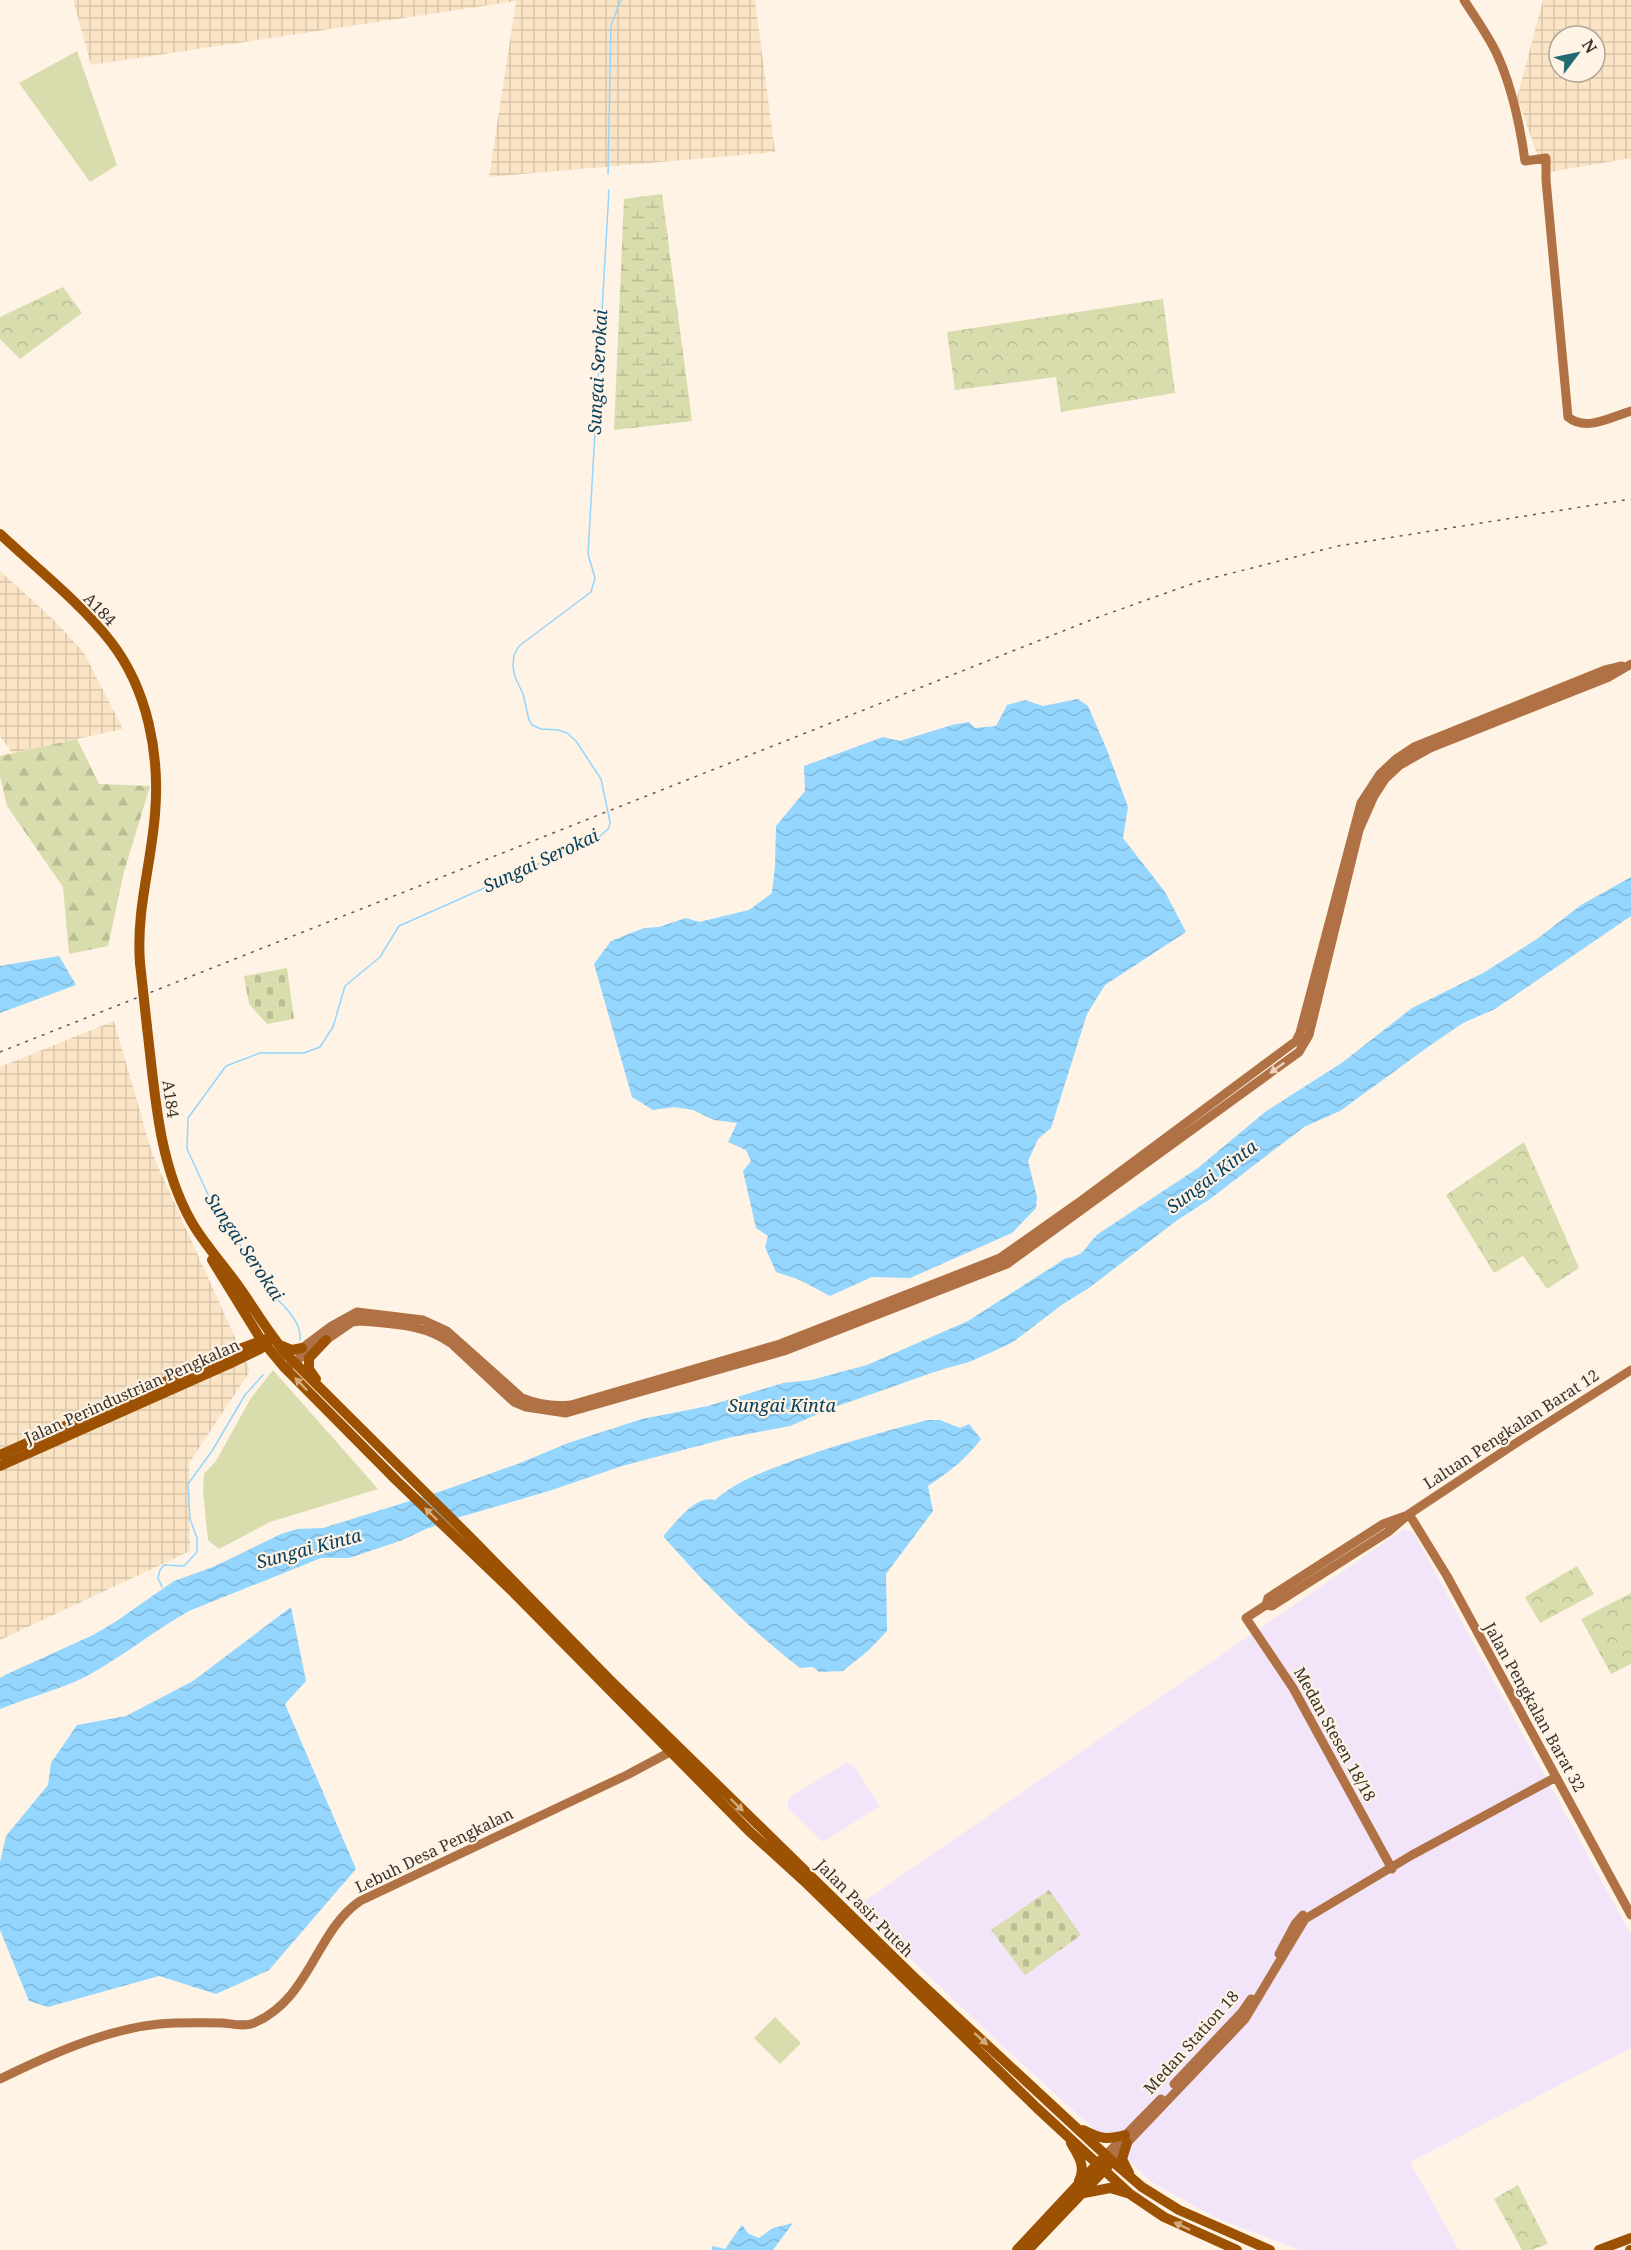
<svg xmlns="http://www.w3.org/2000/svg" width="1631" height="2250" font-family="'Noto Serif',serif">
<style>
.commercial{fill:#f2e5fa}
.industrial{fill:url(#industrial-grid);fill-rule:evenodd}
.grass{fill:#d9dcad}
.forest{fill:url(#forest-firs)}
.wetland{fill:url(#wetland-marsh)}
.cemetery{fill:url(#cemetery-stones)}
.park{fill:url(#park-crowns)}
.water{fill:url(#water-waves)}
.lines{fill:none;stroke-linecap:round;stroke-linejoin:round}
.stream{stroke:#94d6fe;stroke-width:1.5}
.secondary{stroke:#b07244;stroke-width:9}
.primary{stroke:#9d5203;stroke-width:10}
.rail{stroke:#60594f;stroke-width:1.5;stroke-dasharray:3 6;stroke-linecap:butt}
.primary-bridge{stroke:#9d5203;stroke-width:10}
.oneway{fill:#ead3bd}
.oneway2{fill:#d2ab7f}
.labels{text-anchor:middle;stroke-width:4.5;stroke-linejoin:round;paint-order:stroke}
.street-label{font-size:16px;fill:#3a332a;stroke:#fef3e5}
.water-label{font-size:18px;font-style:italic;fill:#09405b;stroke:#fef3e5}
</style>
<defs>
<pattern id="industrial-grid" width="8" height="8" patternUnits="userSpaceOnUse" patternTransform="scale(1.5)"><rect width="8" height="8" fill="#fbe4c6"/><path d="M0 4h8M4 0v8" fill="none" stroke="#d8c4aa"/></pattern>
<pattern id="forest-firs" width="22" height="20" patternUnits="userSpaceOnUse" patternTransform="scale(1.5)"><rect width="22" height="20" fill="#d9dcad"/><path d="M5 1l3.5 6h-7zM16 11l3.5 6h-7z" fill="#bbbd95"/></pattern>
<pattern id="wetland-marsh" width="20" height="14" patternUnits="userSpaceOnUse" patternTransform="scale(1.5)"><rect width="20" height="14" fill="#d9dcad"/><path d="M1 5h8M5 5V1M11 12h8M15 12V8" fill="none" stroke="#bbbd95"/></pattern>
<pattern id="cemetery-stones" width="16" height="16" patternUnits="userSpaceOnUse" patternTransform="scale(1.5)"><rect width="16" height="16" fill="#d9dcad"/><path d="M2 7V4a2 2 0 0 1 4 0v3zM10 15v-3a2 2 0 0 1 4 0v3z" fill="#bbbd95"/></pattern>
<pattern id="park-crowns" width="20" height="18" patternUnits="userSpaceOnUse" patternTransform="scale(1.5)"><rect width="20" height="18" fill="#d9dcad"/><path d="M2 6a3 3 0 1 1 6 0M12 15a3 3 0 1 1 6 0" fill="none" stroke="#bbbd95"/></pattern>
<pattern id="water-waves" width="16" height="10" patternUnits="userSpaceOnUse" patternTransform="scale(1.5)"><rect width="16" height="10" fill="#94d6fe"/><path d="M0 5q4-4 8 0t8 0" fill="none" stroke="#80b8da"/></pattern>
</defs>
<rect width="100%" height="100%" fill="#fef3e5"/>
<path class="commercial" d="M 1404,1529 L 1414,1533 L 1631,1935 L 1631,2048 L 1410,2162 L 1459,2250 L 1300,2250 L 1216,2218 L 1152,2182 L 1008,2051 L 856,1907 Z
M 846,1763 L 853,1765 L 880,1806 L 823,1842 L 788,1808 L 788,1800 L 793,1795 Z"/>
<path class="industrial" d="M 73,0 L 755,0 L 775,152 L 489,177 L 516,1 L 91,65 Z
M 1543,0 L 1631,0 L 1631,158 L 1544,173 L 1517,98 ZM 1559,36 L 1595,36 L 1595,72 L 1559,72 Z
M 0,571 L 53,619 L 84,653 L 123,729 L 12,753 L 0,736 Z
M 114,1021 L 152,1153 L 250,1371 L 189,1463 L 190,1551 L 0,1640 L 0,1067 Z"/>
<path class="grass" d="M 77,51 L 117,165 L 90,182 L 19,83 Z
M 273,1370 L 378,1489 L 270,1522 L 219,1549 L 208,1540 L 203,1491 L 204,1474 L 216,1461 L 251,1398 Z
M 775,2017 L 801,2043 L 780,2064 L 754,2038 Z"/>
<path class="forest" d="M 77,739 L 99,784 L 150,786 L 124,872 L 108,946 L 69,954 L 63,887 L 7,806 L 0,776 L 0,756 Z"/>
<path class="wetland" d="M 662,194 L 692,421 L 614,430 L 624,199 Z"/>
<path class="cemetery" d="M 287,968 L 294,1019 L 267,1024 L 249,1004 L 244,976 Z
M 1049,1890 L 1081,1935 L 1025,1975 L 991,1930 Z"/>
<path class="park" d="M 63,287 L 82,313 L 20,359 L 0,339 L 0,317 Z
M 1163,299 L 1175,393 L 1061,412 L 1056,377 L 955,390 L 947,332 Z
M 1524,1142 L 1579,1268 L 1547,1289 L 1523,1256 L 1494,1273 L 1446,1195 Z
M 1577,1566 L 1594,1594 L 1540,1623 L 1525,1597 Z
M 1631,1593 L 1631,1664 L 1611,1674 L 1581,1619 Z
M 1518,2185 L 1548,2244 L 1531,2250 L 1522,2250 L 1494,2199 Z"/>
<path class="water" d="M 1078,699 L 1088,706 L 1107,750 L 1128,807 L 1123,838 L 1165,892 L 1186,932 L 1105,985 L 1087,1014 L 1051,1128 L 1038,1139 L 1028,1161 L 1037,1197 L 1036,1208 L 1012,1233 L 910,1278 L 872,1277 L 830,1296 L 800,1280 L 776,1272 L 765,1247 L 768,1236 L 756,1228 L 743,1171 L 751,1161 L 746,1150 L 728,1142 L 737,1123 L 714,1120 L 693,1110 L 674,1107 L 653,1110 L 632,1097 L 594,964 L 611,941 L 644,928 L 659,927 L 686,918 L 699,922 L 749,910 L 772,893 L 775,866 L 776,826 L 805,791 L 804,766 L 883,737 L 900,741 L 952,725 L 969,722 L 975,728 L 996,726 L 1007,705 L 1025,700 L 1043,706 Z
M 1631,877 L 1631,916 L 1495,1009 L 1463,1023 L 1432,1044 L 1340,1111 L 1304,1127 L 1210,1199 L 1176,1221 L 1089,1288 L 1063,1304 L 1013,1342 L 992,1352 L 969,1362 L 940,1370 L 832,1408 L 790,1426 L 732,1437 L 622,1466 L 549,1491 L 460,1517 L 426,1529 L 400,1541 L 349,1558 L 321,1558 L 189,1611 C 154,1631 123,1656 87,1676 C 59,1690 29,1697 0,1709 L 0,1678 L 5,1675 L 93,1635 L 115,1622 L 174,1581 L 213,1567 L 281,1534 L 297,1529 L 323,1528 L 442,1491 L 520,1463 L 568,1443 L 642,1419 L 708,1406 L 783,1383 L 811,1380 L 867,1365 L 968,1321 L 1066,1258 C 1086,1256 1085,1246 1098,1234 L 1198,1168 L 1265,1112 L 1343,1062 L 1412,1008 L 1483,973 L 1537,939 L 1581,905 Z
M 59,956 L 76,985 L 0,1013 L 0,966 Z
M 927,1420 L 940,1420 L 960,1428 L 969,1424 L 981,1439 C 966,1459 949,1472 928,1486 L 933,1511 L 886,1574 L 887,1631 L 869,1650 L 843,1671 L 819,1672 L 813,1667 L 800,1668 C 750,1630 704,1583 663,1536 C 676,1523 695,1494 715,1500 C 736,1482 758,1474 784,1464 C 831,1446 879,1433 927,1420 Z
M 291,1607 L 306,1681 L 285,1704 L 356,1869 L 269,1970 L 216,1994 L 159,1976 L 48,2007 L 29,2001 L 0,1930 L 0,1862 L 6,1836 L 48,1785 L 51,1763 L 77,1725 L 126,1716 L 193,1681 Z
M 793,2223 L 773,2250 L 712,2250 L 712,2246 L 725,2249 L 742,2225 L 749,2234 L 759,2238 L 773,2228 Z"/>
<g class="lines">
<path class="stream" d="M 608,174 L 611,25 L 621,0
M 300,1340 C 302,1323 286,1308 275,1297 L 211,1201 L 187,1149 L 188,1118 L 226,1066 L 260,1053 L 304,1053 L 320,1047 L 333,1027 L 345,986 L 380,957 L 399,926 L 599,837 L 609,828 L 610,822 L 601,779 L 576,741 L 567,733 L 558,730 L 541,729 L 532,725 L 529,720 L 523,694 L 515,677 L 513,666 L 514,655 L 519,646 L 591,592 L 595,578 L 588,554 L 609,190
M 162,1587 L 158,1578 L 160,1570 L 164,1565 L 184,1566 L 197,1552 L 197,1538 L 190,1519 L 188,1484 L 212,1451 L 245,1395 L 263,1375"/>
<path class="secondary" d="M 1464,0 C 1475,17 1487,34 1496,52 C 1512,86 1520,125 1525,161 L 1546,158 L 1546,180 L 1568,417 C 1586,432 1611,417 1631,411
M 298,1351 L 330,1327 L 357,1312 L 423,1320 L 447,1331 L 522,1398 C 539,1405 553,1407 571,1405 L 780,1344 L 1000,1258 L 1078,1203 L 1296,1041 L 1300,1033 L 1361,803 L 1380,774 L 1396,759 L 1414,747 L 1605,670 L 1622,666
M 290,1365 L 352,1322 L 361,1321 C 393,1324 425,1324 452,1344 L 514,1402 L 526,1407 L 566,1413 L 784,1351 L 1007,1264 L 1299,1052 L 1309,1035 L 1359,830 L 1374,796 L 1385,779 L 1400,765 L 1430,748 L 1609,677 L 1631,664
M 1409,1514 L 1447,1576 L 1631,1915
M 1266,1605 L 1268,1598 L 1383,1524 L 1408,1515
M 1392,1869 L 1293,1688 L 1246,1618 L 1266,1605 L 1272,1606 L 1388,1532 L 1409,1514 L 1513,1445 L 1631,1370
M 1279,1954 L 1295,1924 L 1303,1915
M 0,2079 C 47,2056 106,2029 159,2024 C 180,2022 201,2023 223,2023 C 232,2024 246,2027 254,2023 C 311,1998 315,1932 360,1901 L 627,1775 L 670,1752
M 1174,2084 L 1242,2012 L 1251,1999
M 1106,2155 L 1161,2099
M 1112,2161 L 1127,2143 L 1245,2019 L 1305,1919 L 1310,1916 L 1412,1855 L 1556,1777"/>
<path class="primary" d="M 0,534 C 35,567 82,604 111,642 C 148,690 160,755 155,814 C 151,866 136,910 140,963
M 147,1027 C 155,1093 158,1162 191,1221 C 204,1244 222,1263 237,1284 C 255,1309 269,1335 290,1358 L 474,1541 L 609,1679 L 917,1980 L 1112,2161 L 1142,2187 L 1179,2210 L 1270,2250
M 212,1260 L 260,1338 L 284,1367 L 397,1481 L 513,1592 L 749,1831 L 804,1881 L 1037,2108 L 1130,2194 L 1164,2217 L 1237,2250
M 280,1345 L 292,1350 L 302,1348
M 316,1379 L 309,1369 L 309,1358 L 326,1340
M 0,1455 L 234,1351 L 266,1339
M 0,1466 L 229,1364 L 260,1349 L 270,1340
M 1083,2130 C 1101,2139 1106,2140 1125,2135
M 1071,2143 C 1079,2156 1086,2167 1079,2181
M 1127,2143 L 1122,2159 L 1129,2173
M 1084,2193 L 1110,2188 L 1127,2193
M 1017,2250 L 1101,2160
M 1028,2250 L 1108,2166
M 1599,2250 L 1631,2238
M 1630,2250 L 1631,2250"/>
<path class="rail" d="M 0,1052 L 1096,618 L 1197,582 L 1338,546 L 1631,499"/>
<path class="primary-bridge" d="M 140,963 L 147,1027"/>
</g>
<defs><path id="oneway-solid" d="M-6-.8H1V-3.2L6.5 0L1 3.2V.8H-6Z" transform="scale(1.5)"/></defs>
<use class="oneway" href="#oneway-solid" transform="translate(1277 1068) rotate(144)"/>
<g class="oneway2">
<use href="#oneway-solid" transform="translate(301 1384) rotate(-134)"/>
<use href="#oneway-solid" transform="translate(431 1514) rotate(-136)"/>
<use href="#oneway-solid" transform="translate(737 1805) rotate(44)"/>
<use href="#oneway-solid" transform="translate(981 2039) rotate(42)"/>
<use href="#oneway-solid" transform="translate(1182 2226) rotate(-155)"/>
</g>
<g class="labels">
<g class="street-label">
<text transform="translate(100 609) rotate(46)" y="6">A184</text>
<text transform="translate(171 1099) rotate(82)" y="6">A184</text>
<text transform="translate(132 1391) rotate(-24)" y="6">Jalan Perindustrian Pengkalan</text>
<text transform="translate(1511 1429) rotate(-33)" y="6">Laluan Pengkalan Barat 12</text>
<text transform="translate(1535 1707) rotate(61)" y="6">Jalan Pengkalan Barat 32</text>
<text transform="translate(1335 1734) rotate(61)" y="6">Medan Stesen 18/18</text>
<text transform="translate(434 1850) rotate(-26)" y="6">Lebuh Desa Pengkalan</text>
<text transform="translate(865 1908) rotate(45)" y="6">Jalan Pasir Puteh</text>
<text transform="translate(1191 2042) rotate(-48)" y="6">Medan Station 18</text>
</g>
<g class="water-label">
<text transform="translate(598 372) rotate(-87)" y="6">Sungai Serokai</text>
<text transform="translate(541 861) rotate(-25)" y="6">Sungai Serokai</text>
<text transform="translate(1212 1177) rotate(-37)" y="6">Sungai Kinta</text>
<text transform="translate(244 1247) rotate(56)" y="6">Sungai Serokai</text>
<text x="782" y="1412">Sungai Kinta</text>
<text transform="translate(309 1549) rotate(-15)" y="6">Sungai Kinta</text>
</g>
</g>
<g transform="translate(1577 54) rotate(58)"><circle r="28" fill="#fef3e5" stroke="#b0a69a" stroke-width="1.5"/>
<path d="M0-4.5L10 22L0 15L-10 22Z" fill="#216c73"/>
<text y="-9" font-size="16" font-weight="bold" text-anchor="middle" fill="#3a332a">N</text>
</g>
</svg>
